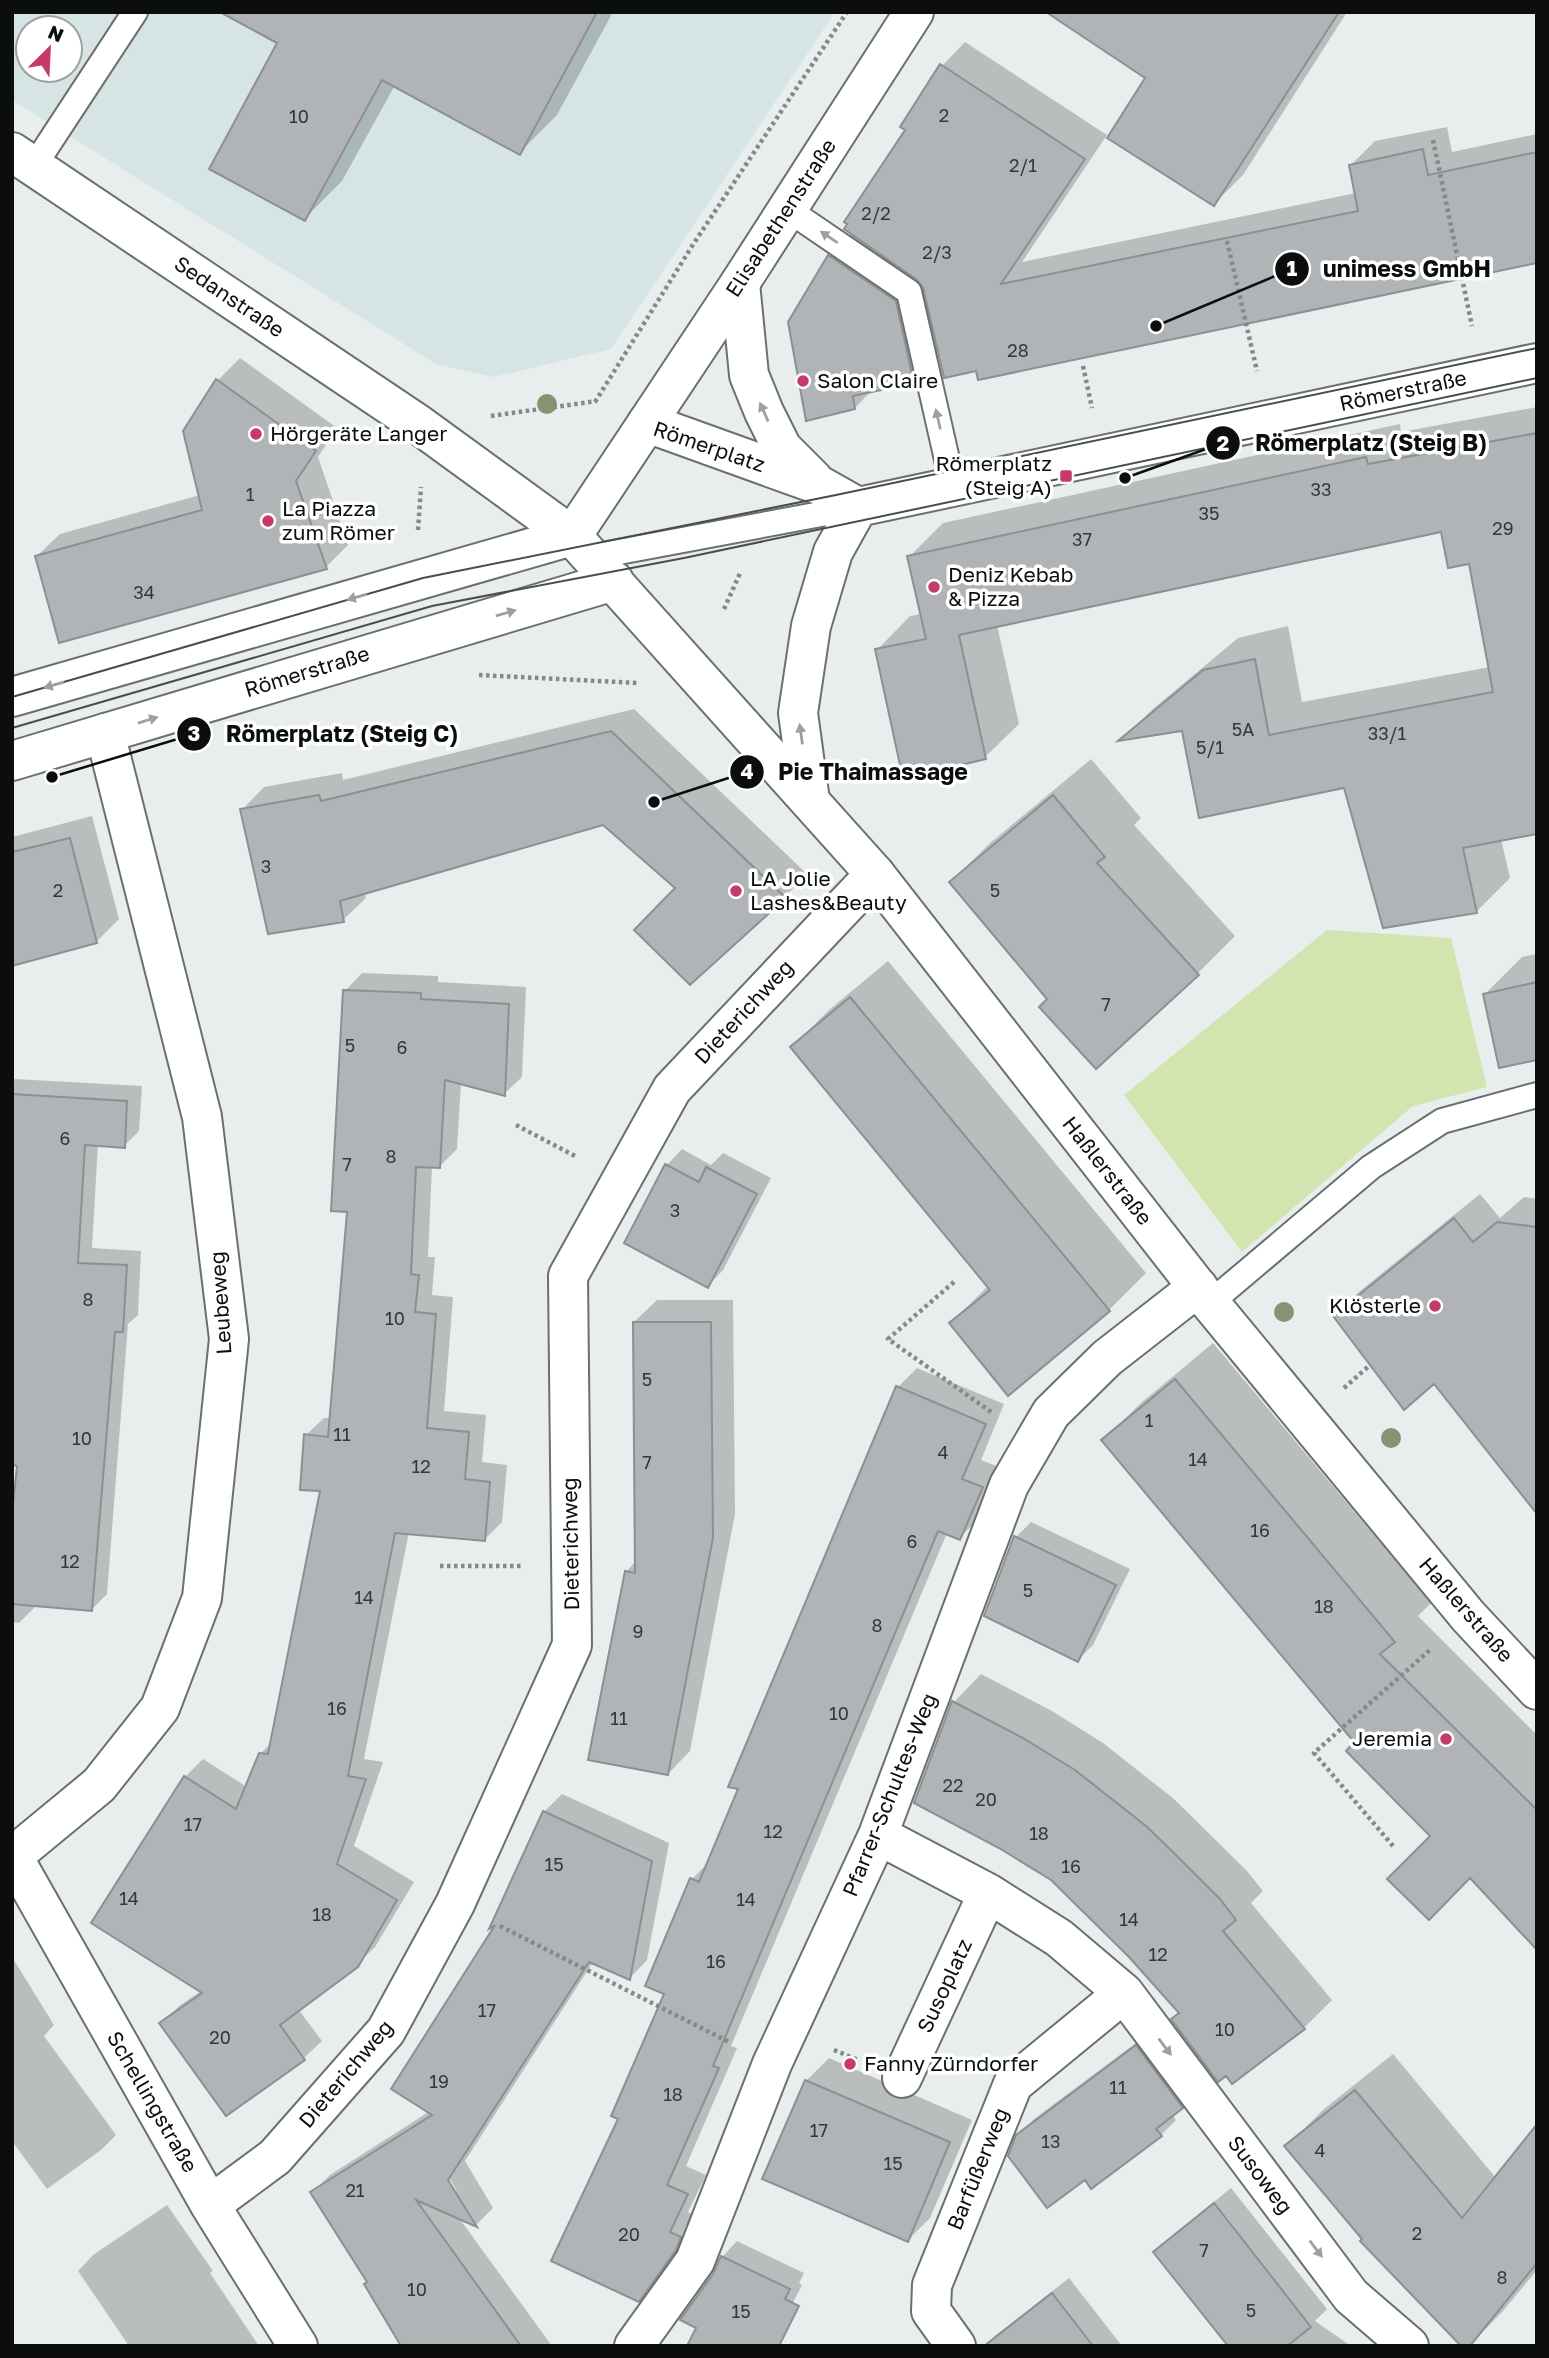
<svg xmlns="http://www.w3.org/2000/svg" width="1549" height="2358" font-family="'Golos Text',sans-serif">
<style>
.built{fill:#d6e5e4;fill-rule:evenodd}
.green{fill:#d2e5b1}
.shadow{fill:#0003;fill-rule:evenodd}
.building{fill:#b0b4b6;stroke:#8b9092;stroke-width:2}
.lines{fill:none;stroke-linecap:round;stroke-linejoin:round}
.lane-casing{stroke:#6b706f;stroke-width:28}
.street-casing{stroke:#6b706f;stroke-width:42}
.secondary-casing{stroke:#6b706f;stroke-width:42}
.path{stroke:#858989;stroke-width:4.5;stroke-dasharray:3.5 3.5;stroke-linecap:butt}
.lane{stroke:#fff;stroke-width:24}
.street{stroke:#fff;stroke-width:38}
.secondary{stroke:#fff;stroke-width:38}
.tram{stroke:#4a4d4d;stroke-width:2}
.tree{fill:#889273}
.oneway{fill:#9e9f9f}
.poi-dot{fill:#c5396b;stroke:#fff;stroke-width:2.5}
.labels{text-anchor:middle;stroke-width:7;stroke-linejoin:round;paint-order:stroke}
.number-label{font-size:18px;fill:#353838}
.street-label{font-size:21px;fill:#0c0e0e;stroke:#fff}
.poi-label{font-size:21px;fill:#0c0e0e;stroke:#fff;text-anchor:start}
.leader{fill:none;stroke:#0c0e0e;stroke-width:2.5}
.callout-dot{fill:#0c0e0e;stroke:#fff;stroke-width:2.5}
.mark-label{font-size:21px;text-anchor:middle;font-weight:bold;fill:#fff}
.callout-label{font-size:23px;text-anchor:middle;font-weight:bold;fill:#0c0e0e;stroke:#fff;stroke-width:7;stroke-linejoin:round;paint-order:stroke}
</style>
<rect width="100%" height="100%" fill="#e8eded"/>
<path class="built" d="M 12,12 L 835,12 L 611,349 L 493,377 L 436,364 L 12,100 ZM 28,28 L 70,28 L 70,70 L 28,70 Z"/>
<path class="green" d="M 1327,930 L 1451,938 L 1487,1087 L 1413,1106 L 1242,1252 L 1124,1095 Z"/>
<path class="shadow" d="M 231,12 L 613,12 L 557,115 L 520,152 L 395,85 L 342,181 L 305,218 L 280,43 Z
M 1049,12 L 1347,12 L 1243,175 L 1214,204 L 1107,135 L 1022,262 L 1356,193 L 1351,165 L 1375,141 L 1447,127 L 1452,152 L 1537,134 L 1537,261 L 978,369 L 940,355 L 914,382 L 872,390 L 855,408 L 830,256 L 852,233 L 942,66 L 965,42 L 1110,137 L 1148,77 Z
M 240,358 L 337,428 L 318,457 L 348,545 L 326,567 L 37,556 L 60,534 L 200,495 L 218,380 Z
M 1537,407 L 1537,833 L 1501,839 L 1510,878 L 1476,912 L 1345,786 L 1184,729 L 1123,738 L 1154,708 L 1238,638 L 1288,626 L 1302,702 L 1490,667 L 1470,562 L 1442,530 L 997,625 L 1019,724 L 985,757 L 877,650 L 910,616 L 922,614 L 909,557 L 943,523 L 1400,424 L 1401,432 Z
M 634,709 L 808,875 L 690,983 L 678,887 L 604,823 L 364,892 L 366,898 L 343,920 L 242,810 L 264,787 L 342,773 L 343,780 Z
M 1091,759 L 1141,818 L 1134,825 L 1235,936 L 1198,973 L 1096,1066 L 1049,999 L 951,882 L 989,844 Z
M 92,816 L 119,919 L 96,942 L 12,959 L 12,837 Z
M 1537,954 L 1537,1058 L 1485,994 L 1522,957 Z
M 888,961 L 1146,1273 L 1109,1310 L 951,1323 L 989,1285 L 792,1047 L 829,1010 Z
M 362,973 L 438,976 L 438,982 L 526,987 L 522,1077 L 504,1094 L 461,1082 L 457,1149 L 439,1167 L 432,1166 L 428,1257 L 435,1257 L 432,1295 L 453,1297 L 444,1411 L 486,1415 L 482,1462 L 507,1465 L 502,1522 L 484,1540 L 409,1532 L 364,1759 L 383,1762 L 354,1846 L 414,1882 L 375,1947 L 356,1965 L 298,2009 L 322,2041 L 304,2058 L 226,2114 L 162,2024 L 179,2006 L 201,1991 L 94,1922 L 185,1777 L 203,1759 L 247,1787 L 260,1754 L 273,1741 L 322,1490 L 306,1435 L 324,1418 L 331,1418 L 349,1210 L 345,991 Z
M 15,1079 L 142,1086 L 139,1131 L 124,1146 L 98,1144 L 92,1248 L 141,1251 L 138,1315 L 128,1324 L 107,1594 L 92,1609 L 34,1604 L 34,1608 L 19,1623 L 12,1622 L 12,1534 L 18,1464 L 12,1464 L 12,1082 Z
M 682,1149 L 711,1165 L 723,1153 L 771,1178 L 723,1270 L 708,1286 L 626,1242 L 667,1165 Z
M 1480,1194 L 1500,1218 L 1524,1197 L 1537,1199 L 1537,1511 L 1434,1381 L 1335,1316 L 1360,1291 Z
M 657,1300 L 733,1300 L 735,1514 L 690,1751 L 668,1774 L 626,1572 L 636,1561 L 634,1322 Z
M 1213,1343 L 1431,1603 L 1418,1616 L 1537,1735 L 1537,1947 L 1433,1836 L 1103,1440 L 1141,1403 Z
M 917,1368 L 1004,1404 L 981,1460 L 1001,1468 L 979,1519 L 959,1538 L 947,1533 L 731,2046 L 737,2048 L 686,2166 L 706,2175 L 688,2212 L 699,2217 L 694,2229 L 658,2280 L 639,2299 L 620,2118 L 666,1993 L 692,1879 L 710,1861 L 898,1387 Z
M 1031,1522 L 1130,1569 L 1093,1645 L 1078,1660 L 1016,1537 Z
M 981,1674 L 1052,1711 L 1103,1743 L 1174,1799 L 1247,1871 L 1263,1891 L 1251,1903 L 1332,2000 L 1304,2028 L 1180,2012 L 954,1702 Z
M 562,1794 L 669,1843 L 647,1960 L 630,1978 L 593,1962 L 465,2161 L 493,2208 L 476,2225 L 459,2218 L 552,2346 L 423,2346 L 369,2282 L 313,2192 L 330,2175 L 430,2111 L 501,1919 L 544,1812 ZM 445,2171 L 457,2191 L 453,2191 L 442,2173 Z
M 12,1957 L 54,2025 L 44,2036 L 116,2135 L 101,2150 L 47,2189 L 12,2141 Z
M 1152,2031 L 1197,2092 L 1172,2114 L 1176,2120 L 1161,2135 L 1085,2177 L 1018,2136 L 1034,2119 Z
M 1393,2054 L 1496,2178 L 1537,2127 L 1537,2270 L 1503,2311 L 1469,2346 L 1364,2239 L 1287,2146 L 1324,2109 Z
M 829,2058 L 972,2120 L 930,2218 L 908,2240 L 806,2081 Z
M 1231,2188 L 1327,2309 L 1315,2321 L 1351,2346 L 1230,2346 L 1155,2252 L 1172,2236 Z
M 167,2205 L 213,2271 L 210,2273 L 259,2346 L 129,2346 L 78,2271 L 93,2255 Z
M 737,2241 L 804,2273 L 799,2283 L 802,2285 L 771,2346 L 714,2275 L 722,2257 Z
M 1069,2278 L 1122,2346 L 985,2346 L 996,2335 Z"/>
<path class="building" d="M 220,12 L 597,12 L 520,155 L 382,80 L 305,221 L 209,169 L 277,43 Z
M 1046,12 L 1339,12 L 1214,206 L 1107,138 L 1145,78 Z
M 940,64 L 1085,159 L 1001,284 L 1358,211 L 1349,165 L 1423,149 L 1428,175 L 1537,152 L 1537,263 L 978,380 L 976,371 L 944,378 L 923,288 L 917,280 L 844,229 L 847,224 L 844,222 L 905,130 L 900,127 Z
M 828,255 L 896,301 L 914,383 L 853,396 L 855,409 L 806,421 L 788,322 Z
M 216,379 L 316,451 L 296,481 L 327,569 L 59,643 L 35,556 L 202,510 L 183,431 Z
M 1537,433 L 1537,834 L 1463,848 L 1477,913 L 1383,928 L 1344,788 L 1199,818 L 1182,731 L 1118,741 L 1203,670 L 1255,659 L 1269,735 L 1493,692 L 1469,564 L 1448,568 L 1441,532 L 959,635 L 986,759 L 903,779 L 875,649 L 926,639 L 907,556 L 1366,457 L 1368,464 Z
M 611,731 L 786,898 L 690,985 L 634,930 L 675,888 L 603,825 L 340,901 L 344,922 L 268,934 L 240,809 L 319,795 L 321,801 Z
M 1053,795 L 1105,857 L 1097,863 L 1199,975 L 1096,1069 L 1039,1007 L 1047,999 L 949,882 Z
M 70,838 L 97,943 L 12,966 L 12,852 Z
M 1537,982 L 1537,1060 L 1499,1068 L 1483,994 Z
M 343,990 L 421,993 L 421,999 L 509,1004 L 505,1096 L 445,1080 L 440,1168 L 416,1167 L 411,1274 L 419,1275 L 415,1312 L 436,1314 L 427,1428 L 469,1432 L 465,1479 L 490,1482 L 485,1541 L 395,1533 L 348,1776 L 366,1779 L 337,1864 L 397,1900 L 358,1967 L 280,2025 L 305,2060 L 226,2116 L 159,2023 L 202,1993 L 91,1923 L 184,1776 L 236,1809 L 259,1753 L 268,1754 L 320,1491 L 300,1490 L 304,1434 L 328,1437 L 347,1212 L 331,1211 Z
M 850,997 L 1110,1311 L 1008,1396 L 949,1323 L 990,1290 L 790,1047 Z
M 12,1094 L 127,1101 L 125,1148 L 85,1145 L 78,1263 L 127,1265 L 123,1332 L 115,1332 L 92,1611 L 12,1604 L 12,1514 L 17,1466 L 12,1465 Z
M 665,1164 L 699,1182 L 706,1167 L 757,1194 L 708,1288 L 624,1243 Z
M 1454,1218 L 1473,1242 L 1497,1222 L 1537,1227 L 1537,1514 L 1434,1384 L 1404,1410 L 1333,1316 Z
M 633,1322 L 711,1322 L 713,1538 L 668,1775 L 588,1760 L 625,1571 L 635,1573 Z
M 1175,1379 L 1395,1642 L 1380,1654 L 1537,1810 L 1537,1950 L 1470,1878 L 1429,1920 L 1387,1879 L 1430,1836 L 1346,1751 L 1354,1742 L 1101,1440 Z
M 896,1386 L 986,1424 L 962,1479 L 983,1487 L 960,1540 L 938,1531 L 713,2066 L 719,2068 L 667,2185 L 688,2194 L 670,2232 L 681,2237 L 676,2250 L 639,2302 L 551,2261 L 618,2119 L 611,2116 L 664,1994 L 645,1986 L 690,1878 L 699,1882 L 738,1789 L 728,1787 Z
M 1014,1536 L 1116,1585 L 1078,1662 L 984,1616 Z
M 952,1701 L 1023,1738 L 1075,1770 L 1146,1826 L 1173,1852 L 1220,1899 L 1236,1920 L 1223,1931 L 1305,2029 L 1232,2084 L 1226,2076 L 1218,2082 L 1171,2019 L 1179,2013 L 1129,1957 L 1051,1880 L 999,1848 L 914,1803 Z
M 543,1811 L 652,1861 L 630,1980 L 589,1962 L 448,2180 L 477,2227 L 416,2200 L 521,2346 L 401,2346 L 364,2284 L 367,2282 L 310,2192 L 432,2115 L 391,2089 L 495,1925 L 489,1929 Z
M 1136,2045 L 1183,2108 L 1156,2129 L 1162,2136 L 1091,2189 L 1085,2180 L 1047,2208 L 1008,2156 L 1016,2135 Z
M 805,2080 L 950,2142 L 908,2242 L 762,2179 Z
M 1355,2090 L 1462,2218 L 1537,2124 L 1537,2263 L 1470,2346 L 1461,2346 L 1360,2241 L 1362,2239 L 1284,2146 Z
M 1214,2203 L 1311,2327 L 1287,2346 L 1228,2346 L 1153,2252 Z
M 721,2256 L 790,2289 L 785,2299 L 799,2306 L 779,2346 L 687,2346 L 696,2328 L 680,2320 L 713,2274 Z
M 1052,2293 L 1093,2346 L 984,2346 Z"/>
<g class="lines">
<g class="lane-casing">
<path id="lane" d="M 34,166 L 135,12
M 787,209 L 909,292 L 953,486
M 592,557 L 858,507
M 1210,1303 L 1371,1167 L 1442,1121 L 1537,1095"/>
</g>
<g class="street-casing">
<path id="street" d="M 12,152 L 418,424 L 572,536
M 740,283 L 749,375 L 764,412 L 782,448 L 813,479
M 647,423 L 819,485 L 858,507
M 858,507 L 1537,363
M 810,801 L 798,713 L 811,626 L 833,552 L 858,507
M 878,1835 L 988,1893 L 1059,1938 L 1124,1993 L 1351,2296 L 1409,2346
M 12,1855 L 210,2205 L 298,2346
M 13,1856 L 99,1785 L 160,1708 L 202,1598 L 229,1339 L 202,1117 L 105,733
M 902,2078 L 988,1893
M 210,2205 L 275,2157 L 386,2031 L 455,1904 L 572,1645 L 568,1276 L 672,1089 L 875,874
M 634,2346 L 695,2261 L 772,2064 L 878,1835 L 1009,1485 L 1051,1413 L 1107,1358 L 1198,1287
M 956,2346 L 931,2311 L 932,2285 L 1013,2084 L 1124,1993"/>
</g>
<g class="secondary-casing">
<path id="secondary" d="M 572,536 L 875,874 L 1210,1303 L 1468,1616 L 1537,1690
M 12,697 L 572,536 L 740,283 L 914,12
M 12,761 L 614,581"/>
</g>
<path class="path" d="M 1433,140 L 1472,326
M 1227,241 L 1257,371
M 1083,366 L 1092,408
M 595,402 L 694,243 L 847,12
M 491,416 L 597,401
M 418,530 L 421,487
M 724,609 L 741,571
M 479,675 L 638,683
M 516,1125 L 577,1157
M 954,1282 L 888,1339 L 994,1414
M 1344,1388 L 1370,1365
M 440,1566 L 521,1566
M 1393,1846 L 1314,1753 L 1431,1649
M 500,1926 L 729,2042
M 834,2050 L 858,2060"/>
<use href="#lane" class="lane"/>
<use href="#street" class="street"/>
<use href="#secondary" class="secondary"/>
<path class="tram" d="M 12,697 L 423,578 L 836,495 L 1537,348
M 12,728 L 432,606 L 684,558 L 1537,378"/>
</g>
<g class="tree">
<circle cx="547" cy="404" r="10"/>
<circle cx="1284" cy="1312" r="10"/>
<circle cx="1391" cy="1438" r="10"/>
</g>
<defs><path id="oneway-solid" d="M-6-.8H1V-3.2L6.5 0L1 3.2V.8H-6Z" transform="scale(1.75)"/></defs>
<g class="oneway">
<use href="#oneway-solid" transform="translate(829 237) rotate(-146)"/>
<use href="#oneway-solid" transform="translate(764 412) rotate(-114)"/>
<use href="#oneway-solid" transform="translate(938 419) rotate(-103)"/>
<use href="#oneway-solid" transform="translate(357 597) rotate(164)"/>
<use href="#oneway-solid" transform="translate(506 613) rotate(-16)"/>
<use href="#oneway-solid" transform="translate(54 685) rotate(164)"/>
<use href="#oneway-solid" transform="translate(148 720) rotate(-17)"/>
<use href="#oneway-solid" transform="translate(801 734) rotate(-98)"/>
<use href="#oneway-solid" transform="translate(1165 2047) rotate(53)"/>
<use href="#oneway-solid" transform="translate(1316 2249) rotate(53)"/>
</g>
<g class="poi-dot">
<circle cx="803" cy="381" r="7"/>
<circle cx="256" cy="434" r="7"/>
<rect x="1059" y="469" width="14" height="14" rx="3.5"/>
<circle cx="268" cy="521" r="7"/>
<circle cx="934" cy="587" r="7"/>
<circle cx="736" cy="891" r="7"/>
<circle cx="1435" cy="1306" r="7"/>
<circle cx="1446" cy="1739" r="7"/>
<circle cx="850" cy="2064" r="7"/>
</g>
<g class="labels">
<g class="number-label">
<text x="944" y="122">2</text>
<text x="299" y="123">10</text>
<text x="1023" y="172">2/1</text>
<text x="876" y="220">2/2</text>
<text x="937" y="259">2/3</text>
<text x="1018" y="357">28</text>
<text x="1321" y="496">33</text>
<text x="250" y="501">1</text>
<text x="1209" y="520">35</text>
<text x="1503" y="535">29</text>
<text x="1082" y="546">37</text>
<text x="144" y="599">34</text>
<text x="1243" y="736">5A</text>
<text x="1387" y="740">33/1</text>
<text x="1210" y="754">5/1</text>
<text x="266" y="873">3</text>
<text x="58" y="897">2</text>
<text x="995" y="897">5</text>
<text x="1106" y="1011">7</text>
<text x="350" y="1052">5</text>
<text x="402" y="1054">6</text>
<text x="65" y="1145">6</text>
<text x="391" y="1163">8</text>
<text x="347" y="1171">7</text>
<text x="675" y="1217">3</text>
<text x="88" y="1306">8</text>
<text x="395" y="1325">10</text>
<text x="647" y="1386">5</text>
<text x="1149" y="1427">1</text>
<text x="342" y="1441">11</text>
<text x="82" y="1445">10</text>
<text x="943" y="1459">4</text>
<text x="1198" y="1466">14</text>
<text x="647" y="1469">7</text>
<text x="421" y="1473">12</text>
<text x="1260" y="1537">16</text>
<text x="912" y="1548">6</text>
<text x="70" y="1568">12</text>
<text x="1028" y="1597">5</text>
<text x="364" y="1604">14</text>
<text x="1324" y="1613">18</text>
<text x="877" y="1632">8</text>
<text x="638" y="1638">9</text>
<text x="337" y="1715">16</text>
<text x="839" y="1720">10</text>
<text x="619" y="1725">11</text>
<text x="953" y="1792">22</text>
<text x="986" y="1806">20</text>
<text x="193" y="1831">17</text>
<text x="773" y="1838">12</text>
<text x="1039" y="1840">18</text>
<text x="554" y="1871">15</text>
<text x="1071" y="1873">16</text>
<text x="129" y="1905">14</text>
<text x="746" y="1906">14</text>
<text x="322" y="1921">18</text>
<text x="1129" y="1926">14</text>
<text x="1158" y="1961">12</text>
<text x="716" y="1968">16</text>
<text x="487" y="2017">17</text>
<text x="1225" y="2036">10</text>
<text x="220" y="2044">20</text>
<text x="439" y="2088">19</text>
<text x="1118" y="2094">11</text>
<text x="673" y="2101">18</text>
<text x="819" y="2137">17</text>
<text x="1051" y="2148">13</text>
<text x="1320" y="2157">4</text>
<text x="893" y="2170">15</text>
<text x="355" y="2197">21</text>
<text x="1417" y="2240">2</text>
<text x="629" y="2241">20</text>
<text x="1204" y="2257">7</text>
<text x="1502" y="2284">8</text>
<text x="417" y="2296">10</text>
<text x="1251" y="2317">5</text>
<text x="741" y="2318">15</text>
</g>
<g class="street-label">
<text transform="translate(781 218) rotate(-57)" y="7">Elisabethenstraße</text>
<text transform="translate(229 297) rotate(34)" y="7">Sedanstraße</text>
<text transform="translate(1403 391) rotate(-12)" y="7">Römerstraße</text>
<text transform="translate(709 447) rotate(19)" y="7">Römerplatz</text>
<text transform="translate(307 672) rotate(-17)" y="7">Römerstraße</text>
<text transform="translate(744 1012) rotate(-47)" y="7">Dieterichweg</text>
<text transform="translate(1107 1171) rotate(52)" y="7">Haßlerstraße</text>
<text transform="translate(221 1303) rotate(-94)" y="7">Leubeweg</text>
<text transform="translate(571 1544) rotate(-91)" y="7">Dieterichweg</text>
<text transform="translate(1466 1610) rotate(49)" y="7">Haßlerstraße</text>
<text transform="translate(890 1795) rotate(-68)" y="7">Pfarrer-Schultes-Weg</text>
<text transform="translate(945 1986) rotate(-65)" y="7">Susoplatz</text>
<text transform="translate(346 2074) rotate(-50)" y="7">Dieterichweg</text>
<text transform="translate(152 2102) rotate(60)" y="7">Schellingstraße</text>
<text transform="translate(978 2169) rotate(-68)" y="7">Barfüßerweg</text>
<text transform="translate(1260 2175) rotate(53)" y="7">Susoweg</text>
</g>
<g class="poi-label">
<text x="817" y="388">Salon Claire</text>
<text x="270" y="441">Hörgeräte Langer</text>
<text x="1052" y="471" text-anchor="end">Römerplatz<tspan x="1052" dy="24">(Steig A)</tspan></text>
<text x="282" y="516">La Piazza<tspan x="282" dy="24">zum Römer</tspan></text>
<text x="948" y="582">Deniz Kebab<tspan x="948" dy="24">&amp; Pizza</tspan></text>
<text x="750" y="886">LA Jolie<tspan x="750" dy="24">Lashes&amp;Beauty</tspan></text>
<text x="1421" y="1313" text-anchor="end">Klösterle</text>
<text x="1432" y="1746" text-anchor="end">Jeremia</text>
<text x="864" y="2071">Fanny Zürndorfer</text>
</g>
</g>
<path class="leader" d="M1156 326L1292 269M1125 478L1223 443M52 777L194 734M654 802L747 772"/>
<g class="callout-dot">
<circle cx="1156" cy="326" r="7"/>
<circle cx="1125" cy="478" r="7"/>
<circle cx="52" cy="777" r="7"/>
<circle cx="654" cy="802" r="7"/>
<circle cx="1292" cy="269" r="18"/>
<circle cx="1223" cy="443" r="18"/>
<circle cx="194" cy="734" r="18"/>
<circle cx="747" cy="772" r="18"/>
</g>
<g class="mark-label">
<text x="1292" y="276">1</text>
<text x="1223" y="451">2</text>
<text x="194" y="741">3</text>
<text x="747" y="779">4</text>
</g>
<g class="callout-label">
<text x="1407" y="277">unimess GmbH</text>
<text x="1371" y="451">Römerplatz (Steig B)</text>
<text x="342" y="742">Römerplatz (Steig C)</text>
<text x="873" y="780">Pie Thaimassage</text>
</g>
<rect width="1549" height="2358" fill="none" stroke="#0c0e0e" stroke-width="28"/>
<g transform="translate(49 49) rotate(24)"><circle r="33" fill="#ffffff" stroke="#9e9f9f" stroke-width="2"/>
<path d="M0-5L12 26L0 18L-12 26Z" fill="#c5396b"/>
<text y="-10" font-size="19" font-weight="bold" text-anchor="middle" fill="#0c0e0e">N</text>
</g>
</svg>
